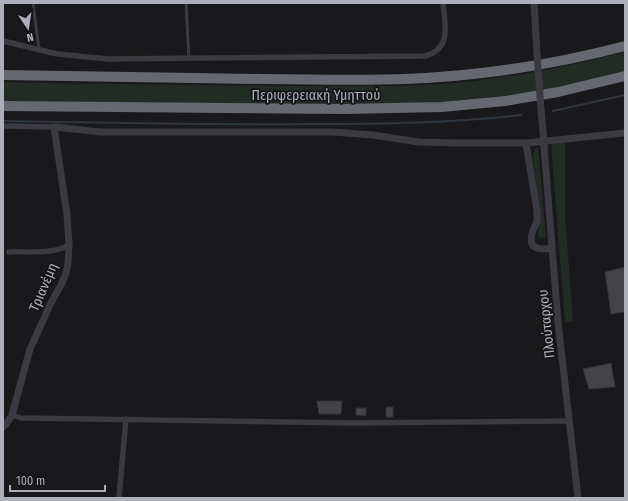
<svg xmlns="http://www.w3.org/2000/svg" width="628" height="501" font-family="'Fira Sans Condensed',sans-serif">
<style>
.green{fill:#232b25}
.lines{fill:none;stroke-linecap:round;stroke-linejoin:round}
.stream{stroke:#2f363e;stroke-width:2}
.building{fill:#434348;stroke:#333337}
.service{stroke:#3a3a40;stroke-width:3}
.minor{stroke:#3a3a40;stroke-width:5.5}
.tertiary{stroke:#3a3a40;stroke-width:7}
.motorway{stroke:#666870;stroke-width:10}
.tertiary-bridge{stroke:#3a3a40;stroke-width:7}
.labels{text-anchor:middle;stroke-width:3.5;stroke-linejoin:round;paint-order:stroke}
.street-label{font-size:14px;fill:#acaeba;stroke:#141416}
</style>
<rect width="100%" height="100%" fill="#19191b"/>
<path class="green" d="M 625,52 L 625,72 L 561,86 L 517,94 L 432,103 L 346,105 L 3,101 L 3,82 C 98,84 194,85 289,86 C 350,86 413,88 474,81 C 525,75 575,65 625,52 Z
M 565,141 L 565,216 L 573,321 L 565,323 L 551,144 Z
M 538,146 L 546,239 L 541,238 L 538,236 L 538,232 L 540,211 L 533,159 L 533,153 Z"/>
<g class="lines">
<path class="stream" d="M 553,111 L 625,95
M 3,121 C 106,123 209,125 312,124 C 382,124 452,123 521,115"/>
</g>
<path class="building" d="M 625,267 L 625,312 L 611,314 L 605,272 Z
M 611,363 L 615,387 L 589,389 L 583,369 Z
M 317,401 L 342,401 L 341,414 L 319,414 Z
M 386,407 L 393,407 L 393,417 L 386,417 Z
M 356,408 L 366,408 L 366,416 L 356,415 Z"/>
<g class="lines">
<path class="service" d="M 33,3 L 39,50
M 186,3 L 189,59"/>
<path class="minor" d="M 3,41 L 57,54 L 108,59 L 425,56 C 452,49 445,25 443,3
M 3,126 L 54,127
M 9,252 C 28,251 52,255 69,245
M 12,415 L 21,418 L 352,423 L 569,421
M 119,498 L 126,419"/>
<path class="tertiary" d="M 534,3 L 537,53
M 541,109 L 543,132
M 526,143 L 537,211 C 537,214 537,218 537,221 C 536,225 533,229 532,234 C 528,250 540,250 552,248
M 544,146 L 558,322 L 578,498
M 3,427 L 7,423 L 12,415 L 30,349 L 51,303 L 62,283 L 66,273 L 68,263 L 69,245 L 67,215 L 54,127 L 101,132 L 332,132 L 373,135 L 419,142 L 460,143 L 526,143 L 625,133"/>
<path class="motorway" d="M 3,75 C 90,77 177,78 264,79 C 311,79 358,81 405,79 C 479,76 553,65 625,46
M 3,106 L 345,109 L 442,107 L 505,101 L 558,92 L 625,76"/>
<path class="tertiary-bridge" d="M 537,53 L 541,109
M 543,132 L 544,146"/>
</g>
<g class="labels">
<g class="street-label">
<text x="316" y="100">Περιφερειακή Υμηττού</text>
<text transform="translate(43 287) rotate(-67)" y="5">Τριανέμη</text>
<text transform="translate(546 324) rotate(-96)" y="5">Πλούταρχου</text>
</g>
</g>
<rect width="628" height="501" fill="none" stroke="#acaeba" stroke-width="8"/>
<g transform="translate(28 28) rotate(167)" stroke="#141416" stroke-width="3" paint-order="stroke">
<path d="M0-3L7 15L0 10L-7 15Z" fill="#acaeba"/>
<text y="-6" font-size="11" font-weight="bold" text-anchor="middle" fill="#acaeba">N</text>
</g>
<path d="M10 485v6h95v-6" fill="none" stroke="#acaeba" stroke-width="2"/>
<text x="16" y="485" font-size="12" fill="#acaeba" stroke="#141416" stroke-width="3" paint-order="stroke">100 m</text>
</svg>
